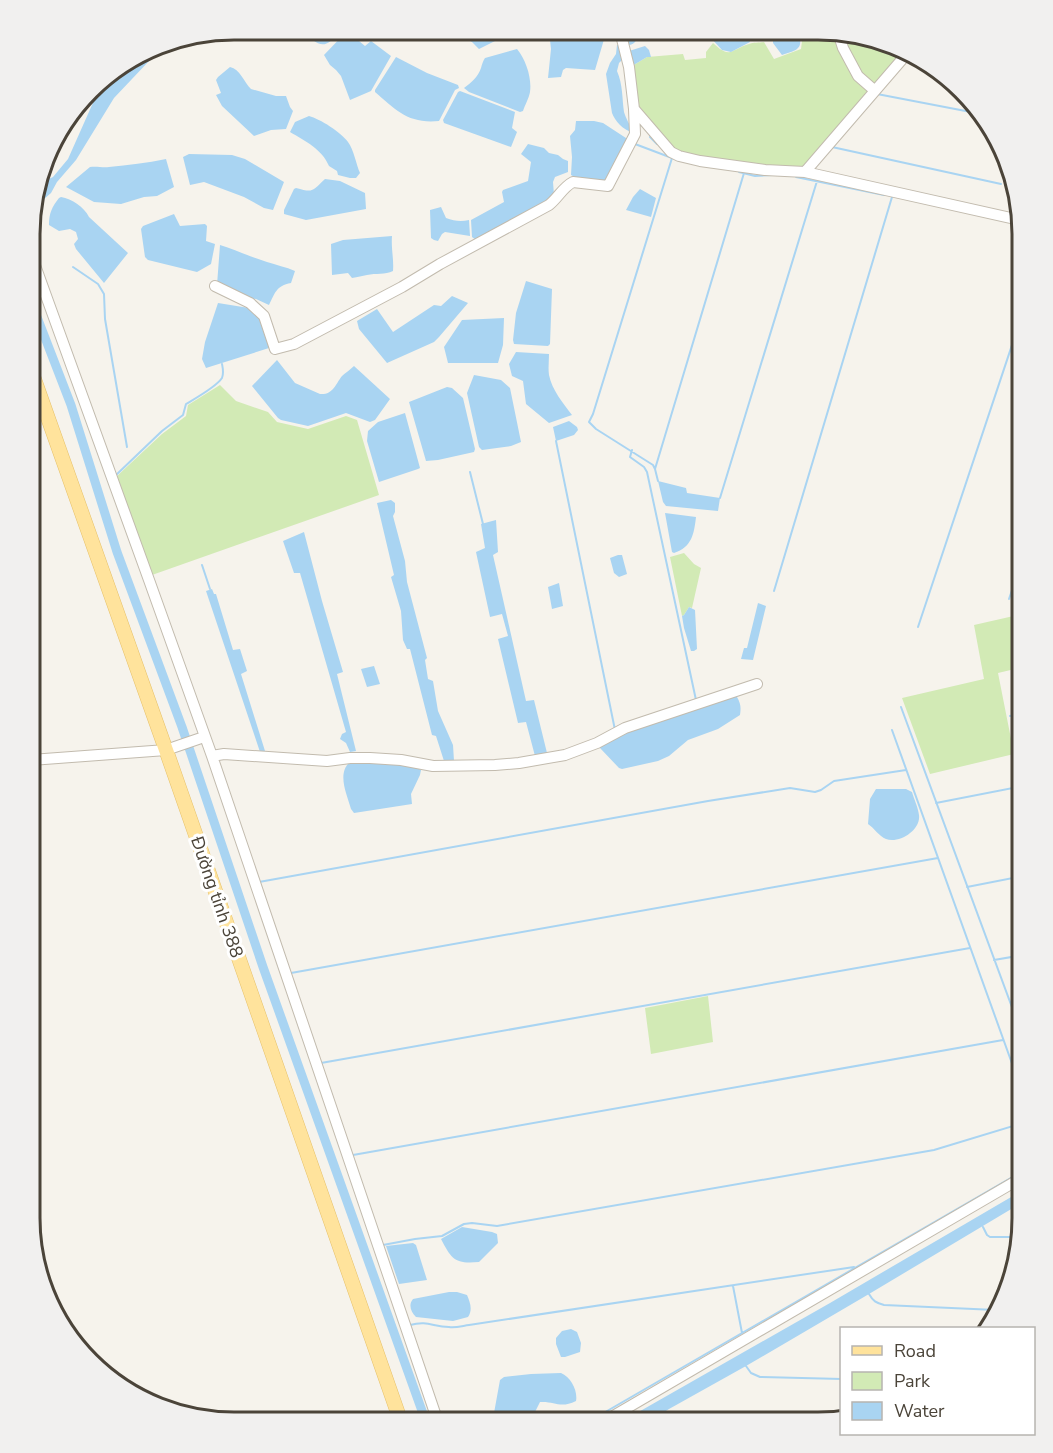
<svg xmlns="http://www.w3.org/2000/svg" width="1053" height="1453" font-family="'Nunito Sans',sans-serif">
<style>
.green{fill:#d2eab5}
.water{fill:#a9d4f2}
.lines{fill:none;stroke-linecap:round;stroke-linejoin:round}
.stream{stroke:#a9d4f2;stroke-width:2}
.canal{stroke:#a9d4f2;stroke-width:9}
.minor-casing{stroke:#c2bbae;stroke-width:12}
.major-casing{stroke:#e6c16a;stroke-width:15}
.minor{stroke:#fff;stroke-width:10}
.major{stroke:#ffe39c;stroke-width:14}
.labels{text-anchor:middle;stroke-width:6;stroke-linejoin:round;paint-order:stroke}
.street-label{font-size:18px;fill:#4b4439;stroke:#fff}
.rim{fill:none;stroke:#4b4439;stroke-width:3}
</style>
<rect width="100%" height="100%" fill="#f6f3ec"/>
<path class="green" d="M 795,32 L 836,32 L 872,90 L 803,166 L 793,169 L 679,154 L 639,113 L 632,66 L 647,57 L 683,54 L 685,60 L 706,58 L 706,52 L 713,43 C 731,60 731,49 749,44 C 753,42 759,43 764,42 L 774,59 L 801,49 L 802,41 L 796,35 Z
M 839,32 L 845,32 L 903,56 L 874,88 L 859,75 Z
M 220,385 L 236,401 L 268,412 L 277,422 L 308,429 L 346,416 L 357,420 L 379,495 L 152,575 L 116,477 L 162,434 L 186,416 L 188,405 Z
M 684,553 L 694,564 L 701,568 L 692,608 L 689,607 L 684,615 L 682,616 L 670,557 Z
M 1023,614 L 1023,667 L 998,673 L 1014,754 L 930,774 L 902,698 L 984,679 L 974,625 Z
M 708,996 L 713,1042 L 651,1054 L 645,1008 Z"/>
<path class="water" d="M 302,30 L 340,30 C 325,52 318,46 302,30 Z
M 347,31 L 365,46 L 371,41 L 391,56 L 371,91 L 350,100 L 341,76 L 336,70 L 330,65 L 324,55 Z
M 453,31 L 496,31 L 501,38 L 479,49 L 472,42 Z
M 549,31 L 602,31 L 605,36 L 595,70 L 566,68 L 563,70 L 561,77 L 548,78 L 551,49 Z
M 626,31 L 641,31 C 638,37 636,45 628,45 Z
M 709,31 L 747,32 L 750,42 L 731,52 L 722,50 L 710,37 Z
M 769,32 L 794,32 L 795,36 L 800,40 C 802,51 790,52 782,55 L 773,43 L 773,35 Z
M 167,42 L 114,98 L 76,160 L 57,182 L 51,193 L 43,200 L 33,205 L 40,183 L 53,177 L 68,159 L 96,96 L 107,87 L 109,81 L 126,65 Z
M 617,45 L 620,45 L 623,59 L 619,63 L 617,71 C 623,85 622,98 624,112 C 626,119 630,124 632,132 C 623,130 615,121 612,113 L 606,74 L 610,63 L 616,54 Z
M 645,46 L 649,50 L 651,57 L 647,57 L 632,66 L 629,51 Z
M 517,49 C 526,60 532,78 530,92 C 529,98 525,105 523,111 L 520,112 L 469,92 L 464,88 C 471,83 478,77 481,68 C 482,64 483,61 485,58 Z
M 396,57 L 427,73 L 458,85 L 459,88 L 455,90 L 439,121 C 408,124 396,110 375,92 L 375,90 Z
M 230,67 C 240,69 244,82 251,89 L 276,96 L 286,96 L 290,107 L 293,111 L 286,129 L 271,130 L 254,136 L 222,106 L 216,95 L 221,93 L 216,80 L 218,77 Z
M 460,91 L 515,112 L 512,128 L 517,132 L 511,147 L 444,123 L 443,120 L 458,92 Z
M 309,116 C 320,119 341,132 348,142 C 354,150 356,164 360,173 L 356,178 L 350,178 L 338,175 L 337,171 L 329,166 C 322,149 305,141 290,132 L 295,122 Z
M 576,121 L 594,121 L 603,123 L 629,140 L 607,183 L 580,180 L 571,175 L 572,157 L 570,136 L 575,130 Z
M 528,144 L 544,148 L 549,153 L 558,155 L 563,159 L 568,161 L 568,172 L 555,177 L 553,182 L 554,195 L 550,200 L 476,240 L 472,237 L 471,220 L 504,202 L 502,192 L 503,190 L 528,181 L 531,162 L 521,154 Z
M 189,154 L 232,155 L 245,159 L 284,182 L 273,210 L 264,208 L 244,197 L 204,182 L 190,185 L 183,157 Z
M 166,159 L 174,187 L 157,196 L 144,197 L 121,204 L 94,202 L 66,187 L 90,167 C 97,166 103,168 109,167 C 128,165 147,163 166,159 Z
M 325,179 L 340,181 L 365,193 L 366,209 L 306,220 L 284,214 L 284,210 L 294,189 L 296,188 C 314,193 312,191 325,179 Z
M 640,189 L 656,198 L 651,217 L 626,210 L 633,197 Z
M 61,197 C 72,199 84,207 89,217 L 128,253 L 104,283 L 76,249 L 74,244 L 78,239 L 76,232 L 70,229 L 59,231 L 49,225 C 49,213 52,207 59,198 Z
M 441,207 L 446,218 C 454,221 461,222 469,220 L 470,236 L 445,232 L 442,234 L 438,241 L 434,240 L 431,238 L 430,210 Z
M 174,214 L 180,226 L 205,224 L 207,226 L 206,241 L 215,244 L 211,264 L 197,272 L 148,260 L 145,257 L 141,229 L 143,226 Z
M 392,236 C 391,249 394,259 393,271 C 385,275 376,273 367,275 C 362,276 358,277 352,278 L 348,273 L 332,275 L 331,244 L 343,240 Z
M 220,245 C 236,250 251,257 267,262 C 276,265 286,267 295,271 L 291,283 C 276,286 275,293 269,305 L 256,299 L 246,298 L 217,285 Z
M 526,281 L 552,289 L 550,344 L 548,346 L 514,344 L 513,340 L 516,313 Z
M 452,296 L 468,303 L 439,337 L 434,342 L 387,363 L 359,329 L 357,321 L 377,309 L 393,332 L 434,305 L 441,306 Z
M 218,303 L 249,308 L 260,317 L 269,348 L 206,368 L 202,359 L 205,342 Z
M 504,318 L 503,345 L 498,363 L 448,363 L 444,347 L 462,320 Z
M 516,352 L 549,354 C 549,361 548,368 549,375 C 552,390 563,403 572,415 L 549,423 L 526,404 L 523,381 L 512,376 L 509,364 Z
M 277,360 L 295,383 L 320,394 C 333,395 335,385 342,376 C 345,373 350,370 354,366 L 390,399 L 375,420 L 370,422 L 346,413 L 308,426 L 281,420 L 278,418 L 252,386 Z
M 474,375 L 501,380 L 510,388 L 521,442 L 511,446 L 482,450 L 479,447 L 467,393 Z
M 447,387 L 452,388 L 463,398 L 475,449 L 474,452 L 438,460 L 426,461 L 409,402 Z
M 405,413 L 420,468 L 418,469 L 379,482 L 367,441 L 368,431 L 378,422 Z
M 569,421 L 577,427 L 578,430 L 574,435 L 556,441 L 553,427 Z
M 658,481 L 686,488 L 687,493 L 720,498 L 718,511 L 666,506 L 663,502 Z
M 391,500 L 395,503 L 395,512 L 393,516 L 405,561 L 407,582 L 427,658 L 425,660 L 428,679 L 433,681 L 438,711 L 453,745 L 454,761 L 444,761 L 436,736 L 432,735 L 410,649 L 407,649 L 403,640 L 401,611 L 391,577 L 394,575 L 377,503 Z
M 665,513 L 696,517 C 694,534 692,547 674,553 L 672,552 Z
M 496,520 L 498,552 L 493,555 L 526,701 L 534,700 L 547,753 L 535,756 L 526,722 L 518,723 L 498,639 L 508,636 L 502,614 L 490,617 L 476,552 L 485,548 L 481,524 Z
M 304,532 L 322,601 L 343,672 L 337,674 L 356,751 L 350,752 L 346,743 L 340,739 L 342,734 L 346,732 L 300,573 L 294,573 L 283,541 Z
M 618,555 L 622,555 L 627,574 L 619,577 L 614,573 L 610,558 Z
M 559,583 L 563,606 L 552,609 L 548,587 Z
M 212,589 L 214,594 L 216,594 L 233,650 L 240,649 L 247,671 L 241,674 L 265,751 L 260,752 L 206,591 Z
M 758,603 L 766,606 L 753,660 L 741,659 L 744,648 L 747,648 Z
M 689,607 L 695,610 L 697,649 L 694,651 L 691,651 L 684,628 L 682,616 L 684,615 Z
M 374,666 L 380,684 L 367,687 L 361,669 Z
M 732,697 L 737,697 C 741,704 741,708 740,715 L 718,729 L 688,740 L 669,756 L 658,761 L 622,769 L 619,768 L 600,748 L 600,746 L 611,738 Z
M 351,761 C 370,762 405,760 421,770 L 420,775 L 411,794 L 412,804 L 354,813 L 351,809 C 347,794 336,773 351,761 Z
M 876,789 L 906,789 L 912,792 C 914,799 918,807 919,815 C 921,830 899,844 886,839 C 879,836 874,828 868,824 L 870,799 Z
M 1023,1190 L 1023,1202 L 869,1294 L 746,1366 L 669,1409 L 647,1423 L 621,1422 L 830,1303 Z
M 462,1227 L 492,1232 L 497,1234 L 498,1243 L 479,1262 C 455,1264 452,1260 441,1239 Z
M 413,1243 L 416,1245 L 427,1280 L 399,1284 L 386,1246 Z
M 449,1292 L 457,1292 L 467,1295 C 470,1302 473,1310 468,1317 L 453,1321 L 416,1317 C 411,1312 408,1305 413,1299 Z
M 571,1329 L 577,1332 L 581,1343 L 580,1352 L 565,1357 L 561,1357 L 556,1344 L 556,1338 L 562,1331 Z
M 561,1373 C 571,1377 578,1391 576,1401 C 560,1409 555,1401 540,1402 L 531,1420 L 528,1422 L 495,1422 L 494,1413 L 500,1380 L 504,1377 L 531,1374 Z"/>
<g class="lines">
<path class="stream" d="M 877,94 L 976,113
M 650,137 L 657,144
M 635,144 L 672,158
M 832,147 L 1001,184
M 672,158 L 593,414 L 589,422 L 596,429 L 653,465 L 655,469 L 744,173
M 739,172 L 755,176 L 772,175
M 796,177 L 884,195
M 73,267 L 98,284 L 104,294 L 105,319 L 127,447
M 556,441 L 615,730
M 632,450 L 630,457 L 644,467 L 647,472 L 696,700
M 655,469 L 658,481
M 470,472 L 483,524
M 115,476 L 162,431 L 183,415 L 186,404 C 196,398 216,387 222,378 C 224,373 223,369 222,364
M 720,498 L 817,181
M 202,565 L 210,589
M 774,591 L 892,197
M 1009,599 L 1023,558
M 918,627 L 1023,312
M 901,707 L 1023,1037
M 1010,716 L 1023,713
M 892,730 L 1023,1094
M 936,803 L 1023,786
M 259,882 L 708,801 L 790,788 L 815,792 L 821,790 L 834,781 L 906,770
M 967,887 L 1023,876
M 994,960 L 1023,955
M 291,973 L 938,858
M 321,1063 L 970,948
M 353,1155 L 1003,1040
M 983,1227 L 987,1235 L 990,1237 L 1021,1237
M 383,1245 L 415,1239 L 442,1236 L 464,1224 L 472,1223 L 497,1226 L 934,1150 L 1023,1123
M 733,1286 L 742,1333
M 869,1294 C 873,1301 876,1303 884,1305 L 996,1310
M 410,1325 C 428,1320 433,1327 449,1327 C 455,1328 462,1326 469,1325 L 854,1267
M 746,1366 L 751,1373 L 760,1377 L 842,1379
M 588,1422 L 1023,1171"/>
<path class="canal" d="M 32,304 L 71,405 L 117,552 L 182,727 L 263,967 L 426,1422"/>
<g class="minor-casing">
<path id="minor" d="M 620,31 L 629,67 L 634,109 L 671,152 L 679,156 L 700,161 L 765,170 L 805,172
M 838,32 L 843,48 L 858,76 L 874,90
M 905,56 L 805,172 L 1020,220
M 32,257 L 149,580 L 212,756 L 438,1422
M 215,286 L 250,303 L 264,316 L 275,349 L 294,344 L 402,287 L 440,264 L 549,205 C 558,198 563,187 573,182 L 608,186 L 635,134 L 634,109
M 212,756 L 224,754 L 327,761 L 350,758 L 370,758 L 401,760 L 433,766 L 495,765 L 519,763 L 565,755 L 597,743 L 625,728 L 757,684
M 31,760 L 166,750 L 204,737
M 603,1422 L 1023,1177"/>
</g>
<g class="major-casing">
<path id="major" d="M 32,373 L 166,750 L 401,1422"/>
</g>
<use href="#minor" class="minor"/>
<use href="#major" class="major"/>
</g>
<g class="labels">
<g class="street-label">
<text transform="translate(217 897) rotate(71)" y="6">Đường tỉnh 388</text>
</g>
</g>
<path d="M0 0H1053V1453H0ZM234 40H818A194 194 0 0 1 1012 234V1218A194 194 0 0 1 818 1412H234A194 194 0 0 1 40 1218V234A194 194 0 0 1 234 40Z" fill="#f1f0ef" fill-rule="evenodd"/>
<path class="rim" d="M234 40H818A194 194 0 0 1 1012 234V1218A194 194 0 0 1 818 1412H234A194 194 0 0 1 40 1218V234A194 194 0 0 1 234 40Z"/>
<rect x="840" y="1327" width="195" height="108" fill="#ffffff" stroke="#b7b4b0" stroke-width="1.5"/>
<rect x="852" y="1346" width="30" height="9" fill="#ffe39c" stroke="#b7b4b0" stroke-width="1.5"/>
<text x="894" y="1357" font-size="18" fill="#4b4439">Road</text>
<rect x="852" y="1372" width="30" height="18" fill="#d2eab5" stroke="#b7b4b0" stroke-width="1.5"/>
<text x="894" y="1387" font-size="18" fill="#4b4439">Park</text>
<rect x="852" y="1402" width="30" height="18" fill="#a9d4f2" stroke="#b7b4b0" stroke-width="1.5"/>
<text x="894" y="1417" font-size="18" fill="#4b4439">Water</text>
</svg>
